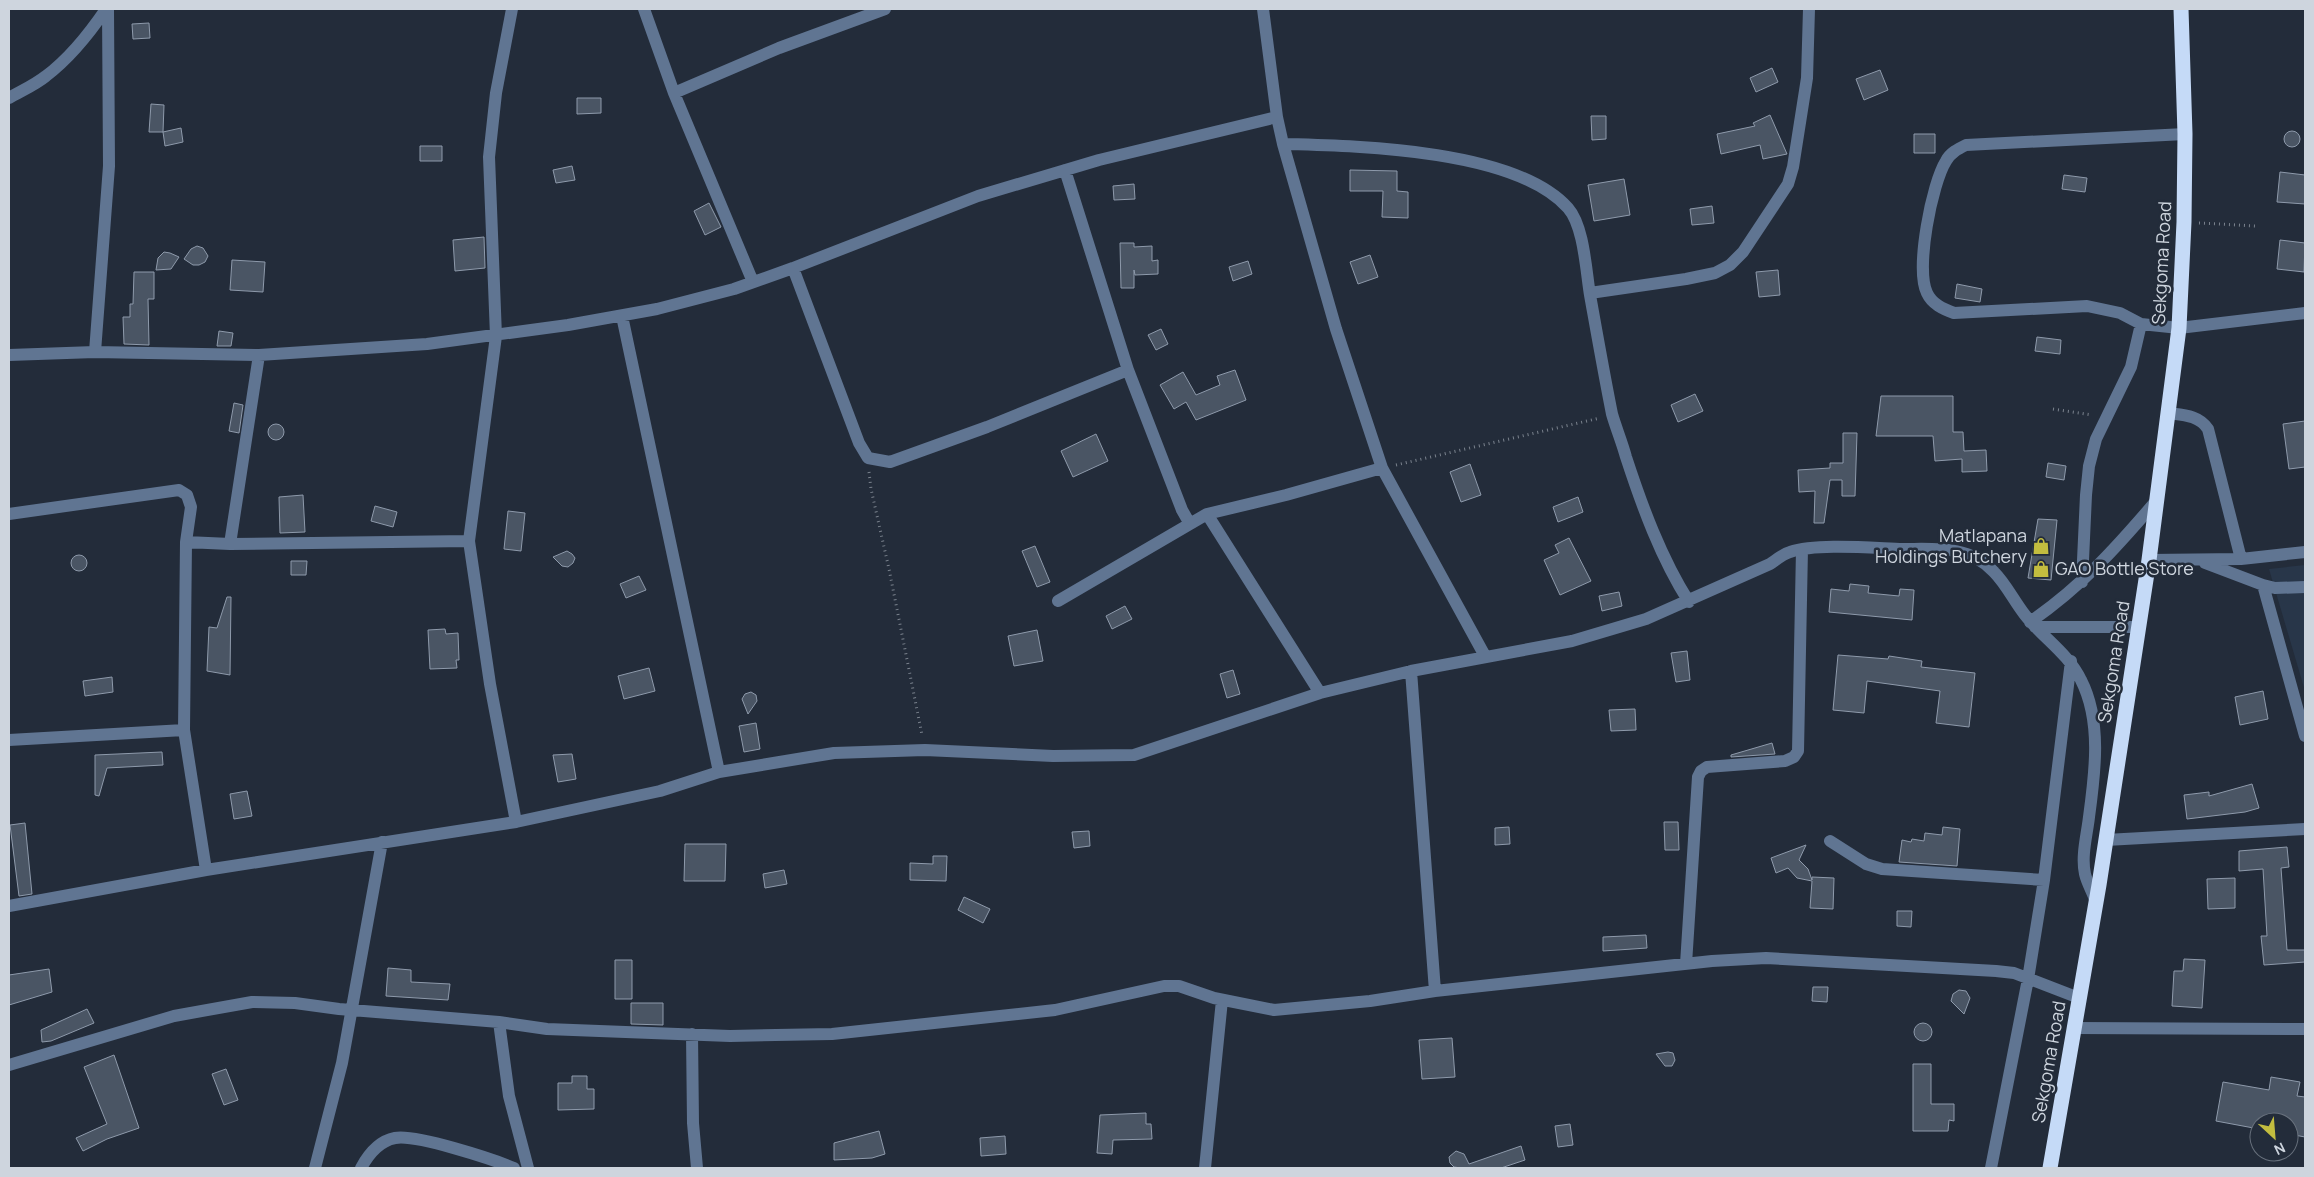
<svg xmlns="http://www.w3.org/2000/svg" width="2314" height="1177" font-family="Manrope,sans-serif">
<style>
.built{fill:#283649}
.building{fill:#4a5564;stroke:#8e9aab}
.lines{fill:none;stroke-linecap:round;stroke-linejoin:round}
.path{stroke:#7a828d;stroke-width:3;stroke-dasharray:1 4;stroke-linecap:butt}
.minor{stroke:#607592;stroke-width:12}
.highway{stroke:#c5daf7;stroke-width:15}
.labels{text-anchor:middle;stroke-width:5;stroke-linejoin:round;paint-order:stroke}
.street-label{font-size:18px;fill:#ced5de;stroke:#232c3a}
.poi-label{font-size:18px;fill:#ced5de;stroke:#232c3a;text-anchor:end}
</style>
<rect width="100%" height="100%" fill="#232c3a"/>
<path class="built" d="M 2305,565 L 2305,691 L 2269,569 Z"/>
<path class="building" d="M 149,23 L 150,38 L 133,39 L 132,24 Z
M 1772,68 L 1778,82 L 1756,92 L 1750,78 Z
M 1880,70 L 1888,90 L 1864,100 L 1856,79 Z
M 577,98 L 601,98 L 601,113 L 577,114 Z
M 151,104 L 164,105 L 163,132 L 149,132 Z
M 1770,115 L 1787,154 L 1763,159 L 1760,145 L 1721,154 L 1717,134 L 1755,126 L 1753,123 Z
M 1591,116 L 1606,116 L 1606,139 L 1592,140 Z
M 181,128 L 183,142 L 165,146 L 163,132 Z
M2284 139a8 8 0 1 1 16 0a8 8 0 1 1-16 0Z
M 1914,134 L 1935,134 L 1935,153 L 1914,153 Z
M 420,146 L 442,146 L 442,161 L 420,161 Z
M 572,166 L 575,180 L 556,183 L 553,170 Z
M 1350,170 L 1397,171 L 1397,191 L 1408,192 L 1408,218 L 1382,217 L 1383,191 L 1350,191 Z
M 2280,172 L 2305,175 L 2305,204 L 2277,202 Z
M 2064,175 L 2087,178 L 2085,192 L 2062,189 Z
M 1624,179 L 1630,215 L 1594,221 L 1588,185 Z
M 1134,184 L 1135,199 L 1114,200 L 1113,186 Z
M 709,203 L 721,227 L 705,235 L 694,211 Z
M 1712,206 L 1714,223 L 1692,225 L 1690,209 Z
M 484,237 L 485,268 L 455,271 L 453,240 Z
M 2280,240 L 2305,243 L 2304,272 L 2277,269 Z
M 1120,243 L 1134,243 L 1134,247 L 1152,246 L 1152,261 L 1158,260 L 1158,274 L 1135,275 L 1134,270 L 1134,288 L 1121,288 Z
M 197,246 L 203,248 L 208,256 L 205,262 L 199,265 L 193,265 L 184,259 L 191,249 Z
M 164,252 L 170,253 L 179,257 L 171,269 L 156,270 L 158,258 Z
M 1370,255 L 1378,277 L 1358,284 L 1350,262 Z
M 232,260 L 265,262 L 263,292 L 230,290 Z
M 1248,261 L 1252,274 L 1233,281 L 1229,267 Z
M 1778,270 L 1780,295 L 1759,297 L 1756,272 Z
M 134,272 L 154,272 L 154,299 L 148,299 L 149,345 L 124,344 L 123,317 L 130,317 L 130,304 L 133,304 Z
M 1957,284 L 1982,289 L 1980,302 L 1955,298 Z
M 1161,329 L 1168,344 L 1156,350 L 1148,335 Z
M 219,331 L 233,333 L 231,346 L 217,346 Z
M 2037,337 L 2061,340 L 2060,354 L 2035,351 Z
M 1235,370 L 1246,400 L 1196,420 L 1186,402 L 1174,409 L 1160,385 L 1183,372 L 1196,395 L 1220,385 L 1217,376 Z
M 1695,394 L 1703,411 L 1678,422 L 1671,405 Z
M 1881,396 L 1953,396 L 1953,432 L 1963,432 L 1964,451 L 1986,450 L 1987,471 L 1962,472 L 1962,459 L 1935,461 L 1933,436 L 1876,436 Z
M 234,403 L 243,405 L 239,433 L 229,431 Z
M 2305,421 L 2305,467 L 2289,469 L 2283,424 Z
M268 432a8 8 0 1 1 16 0a8 8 0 1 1-16 0Z
M 1843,433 L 1857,433 L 1855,496 L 1842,496 L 1842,480 L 1830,480 L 1824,523 L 1814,523 L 1815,491 L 1799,492 L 1798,470 L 1830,468 L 1830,463 L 1843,463 Z
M 1096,434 L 1108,461 L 1073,477 L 1061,451 Z
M 2048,463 L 2066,466 L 2064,480 L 2046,477 Z
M 1470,464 L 1481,495 L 1461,502 L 1450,472 Z
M 303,495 L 305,532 L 280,533 L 279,497 Z
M 1578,497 L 1583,512 L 1558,522 L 1553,507 Z
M 375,506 L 397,512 L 393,527 L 371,521 Z
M 508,511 L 525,513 L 521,551 L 504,549 Z
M 2038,519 L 2057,520 L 2051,580 L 2028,578 Z
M 1569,538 L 1591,581 L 1560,595 L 1544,560 L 1559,553 L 1555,545 Z
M 1035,546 L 1050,582 L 1037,587 L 1022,551 Z
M 567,551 L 572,554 L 575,558 L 573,563 L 568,567 L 562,566 L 553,557 Z
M71 563a8 8 0 1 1 16 0a8 8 0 1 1-16 0Z
M 291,561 L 307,561 L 306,575 L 291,575 Z
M 639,576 L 646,590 L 626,598 L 620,584 Z
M 1850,584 L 1869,586 L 1868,593 L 1899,596 L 1900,589 L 1914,590 L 1912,620 L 1829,612 L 1831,589 L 1849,591 Z
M 1619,592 L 1622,606 L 1602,611 L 1599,596 Z
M 227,597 L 231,597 L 230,675 L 207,671 L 209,627 L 217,628 Z
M 1125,606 L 1132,619 L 1112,629 L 1106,616 Z
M 445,629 L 446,634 L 458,633 L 459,660 L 456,660 L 457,668 L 430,669 L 428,630 Z
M 1037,630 L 1043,661 L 1014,666 L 1008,636 Z
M 1687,651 L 1690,680 L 1676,682 L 1671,653 Z
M 1838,655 L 1888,659 L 1889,656 L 1922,661 L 1921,667 L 1975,673 L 1969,727 L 1936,723 L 1940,691 L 1867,681 L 1864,713 L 1833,710 Z
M 649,668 L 655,691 L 624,699 L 618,676 Z
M 1233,670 L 1240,694 L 1227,698 L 1220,674 Z
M 112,677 L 113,692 L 85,696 L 83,681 Z
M 2263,691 L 2268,719 L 2240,725 L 2235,697 Z
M 751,692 L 756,695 L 757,701 L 748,714 L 742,699 L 745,694 Z
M 1635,709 L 1636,730 L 1611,731 L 1609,710 Z
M 756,723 L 760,749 L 744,752 L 739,726 Z
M 1772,743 L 1775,754 L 1731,757 L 1731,755 Z
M 162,752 L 163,765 L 107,768 L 99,796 L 95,795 L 95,755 Z
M 572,754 L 576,779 L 558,782 L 553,755 Z
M 2252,784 L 2259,808 L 2245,812 L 2187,819 L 2184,795 L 2209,792 L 2209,796 Z
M 247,791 L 252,816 L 234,819 L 230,794 Z
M 1664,822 L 1678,822 L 1679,850 L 1665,850 Z
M 25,823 L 32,894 L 19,896 L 10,825 Z
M 1509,827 L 1510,844 L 1495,845 L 1495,828 Z
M 1943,827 L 1960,829 L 1957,866 L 1899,862 L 1902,840 L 1911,842 L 1912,839 L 1924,841 L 1925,833 L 1942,835 Z
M 1089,831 L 1090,846 L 1074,848 L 1072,832 Z
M 685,844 L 726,844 L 725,881 L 684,881 Z
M 1806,845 L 1799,860 L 1808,869 L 1812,880 L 1812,877 L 1834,878 L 1833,909 L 1810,908 L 1812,881 L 1797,878 L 1788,868 L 1776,873 L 1771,858 Z
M 2287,847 L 2289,867 L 2281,868 L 2287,950 L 2305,950 L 2305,962 L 2264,965 L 2261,936 L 2267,936 L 2263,869 L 2239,871 L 2239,851 Z
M 933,856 L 947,856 L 946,881 L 910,880 L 910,863 L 933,864 Z
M 784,870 L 787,884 L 765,888 L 763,874 Z
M 2235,878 L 2235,908 L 2208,909 L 2207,879 Z
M 964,897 L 990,909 L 983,923 L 958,910 Z
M 1897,911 L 1912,911 L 1911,927 L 1897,926 Z
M 1646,935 L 1647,948 L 1603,951 L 1603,937 Z
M 2184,959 L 2205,960 L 2202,1008 L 2172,1006 L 2174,971 L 2183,971 Z
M 615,960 L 632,960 L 632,999 L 615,999 Z
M 388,968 L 411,970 L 411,982 L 450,984 L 448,1000 L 386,996 Z
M 49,969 L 52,992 L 9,1005 L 9,975 Z
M 1813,987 L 1828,987 L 1827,1002 L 1812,1001 Z
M 1959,990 L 1966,991 L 1970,998 L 1964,1014 L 1951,1001 L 1953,994 Z
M 631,1003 L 663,1003 L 663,1025 L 631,1024 Z
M 87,1009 L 94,1023 L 51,1041 L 42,1042 L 41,1030 Z
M1914 1032a9 9 0 1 1 18 0a9 9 0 1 1-18 0Z
M 1452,1038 L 1455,1077 L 1422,1079 L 1419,1040 Z
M 1668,1052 L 1673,1053 L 1675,1060 L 1672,1066 L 1665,1066 L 1656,1054 Z
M 114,1055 L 139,1128 L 107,1139 L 83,1151 L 76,1138 L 107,1124 L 84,1067 Z
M 1913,1064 L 1931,1064 L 1931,1104 L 1954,1104 L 1954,1121 L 1949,1120 L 1948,1131 L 1913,1131 Z
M 226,1069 L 238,1100 L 224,1105 L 212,1074 Z
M 572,1076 L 587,1076 L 587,1089 L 594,1089 L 594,1109 L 558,1110 L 558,1083 L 572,1083 Z
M 2271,1077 L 2300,1082 L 2297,1096 L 2305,1097 L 2305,1137 L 2289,1134 L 2289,1122 L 2259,1122 L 2259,1129 L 2216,1121 L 2223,1082 L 2269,1090 Z
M 1146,1113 L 1146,1124 L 1151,1124 L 1152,1139 L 1113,1140 L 1112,1154 L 1097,1153 L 1100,1115 Z
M 1570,1124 L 1573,1145 L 1558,1147 L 1555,1126 Z
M 879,1131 L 885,1154 L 872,1158 L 834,1160 L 834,1143 Z
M 1005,1136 L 1006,1154 L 981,1156 L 980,1138 Z
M 1521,1146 L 1525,1160 L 1501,1168 L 1461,1168 L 1454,1167 L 1450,1163 L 1449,1157 L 1456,1151 L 1464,1154 L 1469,1164 Z"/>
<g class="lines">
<path class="path" d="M 2199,223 L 2256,226
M 2053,409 L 2092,415
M 1396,465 L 1600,418
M 869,472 L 871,489 L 889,569 L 922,735"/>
<path class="minor" d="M 512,9 L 496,93 L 489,157 L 496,336 L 469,541 L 490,684 L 516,822
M 644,9 L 674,93 L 753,282
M 1263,9 L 1277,117 L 1283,144 L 1336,329 L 1382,468 L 1485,656
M 674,93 L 779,48 L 885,9
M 9,98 C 21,91 35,85 46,76 C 70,58 89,34 106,9
M 2185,134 L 1966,145 C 1958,149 1950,153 1946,161 C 1932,183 1915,269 1927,293 C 1932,304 1943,309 1954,313 L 2087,306 L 2120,313 L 2141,324 L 2179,328 L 2305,313
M 1283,144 C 1359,146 1515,149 1568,208 C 1584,226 1586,271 1590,295 C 1597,334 1604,374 1612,414 C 1616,428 1622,442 1626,457 C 1642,506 1661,558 1689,602
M 1065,170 L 1128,370
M 793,268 L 859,443 L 868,458 L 890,462 L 915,453 L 987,427 L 1128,370 L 1182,510 L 1190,524
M 1590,293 L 1686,279 L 1715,273 L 1730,265 L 1743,252 L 1788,184 L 1793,167 L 1807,78 L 1809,9
M 622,316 L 719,772
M 95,352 L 109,166 L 108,9
M 9,355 L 95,352 L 259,355 L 427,344 L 568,325 L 657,309 L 734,289 L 793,268 L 978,196 L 1099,160 L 1277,117
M 2168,413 C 2183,415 2199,415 2208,429 L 2241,559
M 9,514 L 179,490 L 187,495 L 191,507 L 186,542 L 184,730 L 206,870
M 1207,514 L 1320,693
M 186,542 L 230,544 L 469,541
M 230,544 L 259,355
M 2149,560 L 2241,559 L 2305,552
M 2205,563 L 2263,585 L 2275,588 L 2305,587
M 2082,582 L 2086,495 L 2089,466 L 2096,439 L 2131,367 L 2141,324
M 2263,585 L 2305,736
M 1058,601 L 1207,514 L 1286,495 L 1382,468
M 2030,622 C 2082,586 2116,548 2157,500
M 2035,627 L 2138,627
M 1411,671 L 1435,991
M 9,740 L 184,730
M 2106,840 L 2305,829
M 1830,841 L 1866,864 L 1882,869 L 2044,880
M 9,906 L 206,870 L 516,822 L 660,791 L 719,772 L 834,753 L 925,750 L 1053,756 L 1134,755 L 1320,693 L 1411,671 L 1572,641 L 1646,619 L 1770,564 C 1776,560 1783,554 1790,552 C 1817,543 1872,548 1903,549 C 1935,549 1970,545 1994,572 C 2006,584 2014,601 2025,615 C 2043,638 2068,653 2081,680 C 2102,721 2095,773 2089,817 C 2087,835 2081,856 2085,874 C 2087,883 2093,893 2096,902
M 1686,964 L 1698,777 L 1701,771 L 1707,767 L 1785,761 L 1794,757 L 1798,751 L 1802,549
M 499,1022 L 509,1096 L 528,1168
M 2074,1028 L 2305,1029
M 692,1034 L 693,1123 L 697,1168
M 9,1065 L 174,1016 L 252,1002 L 295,1003 L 339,1009 L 499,1022 L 547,1029 L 730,1036 L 832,1034 L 1055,1010 L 1164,986 L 1179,986 L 1214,998 L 1274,1010 L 1370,1001 L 1435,991 L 1712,961 L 1766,958 L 1996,971 L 2014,973 L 2079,998
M 315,1168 L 342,1063 L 382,842
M 361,1168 C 368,1155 379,1141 395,1138 C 416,1134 492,1159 514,1168
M 1205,1168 L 1222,1000
M 1991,1168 L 2028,979 L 2044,880 L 2071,661"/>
<path class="highway" d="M 2050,1168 L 2099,885 L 2149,560 L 2179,328 L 2184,222 L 2185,134 L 2181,9"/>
</g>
<defs>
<g id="shop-bare" transform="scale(1.35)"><path d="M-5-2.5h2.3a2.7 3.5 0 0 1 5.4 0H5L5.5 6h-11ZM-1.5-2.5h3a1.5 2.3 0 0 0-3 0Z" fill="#c3bd3f" stroke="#232c3a" stroke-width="2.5" paint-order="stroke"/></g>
</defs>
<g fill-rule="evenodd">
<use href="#shop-bare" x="2041" y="546"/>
<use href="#shop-bare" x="2041" y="569"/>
</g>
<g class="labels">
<g class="street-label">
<text transform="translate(2162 263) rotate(-87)" y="6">Sekgoma Road</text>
<text transform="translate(2114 662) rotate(-81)" y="6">Sekgoma Road</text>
<text transform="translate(2049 1062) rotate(-80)" y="6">Sekgoma Road</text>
</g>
<g class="poi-label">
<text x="2027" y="542">Matlapana<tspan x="2027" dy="21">Holdings Butchery</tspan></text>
<text x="2055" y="575" text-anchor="start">GAO Bottle Store</text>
</g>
</g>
<rect width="2314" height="1177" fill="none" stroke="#ced5de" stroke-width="20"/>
<g transform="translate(2274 1137) rotate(154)"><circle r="24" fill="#232c3a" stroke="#67707c"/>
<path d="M0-4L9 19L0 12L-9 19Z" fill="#c3bd3f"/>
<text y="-8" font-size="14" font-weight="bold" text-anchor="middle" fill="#ced5de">N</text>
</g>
</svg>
